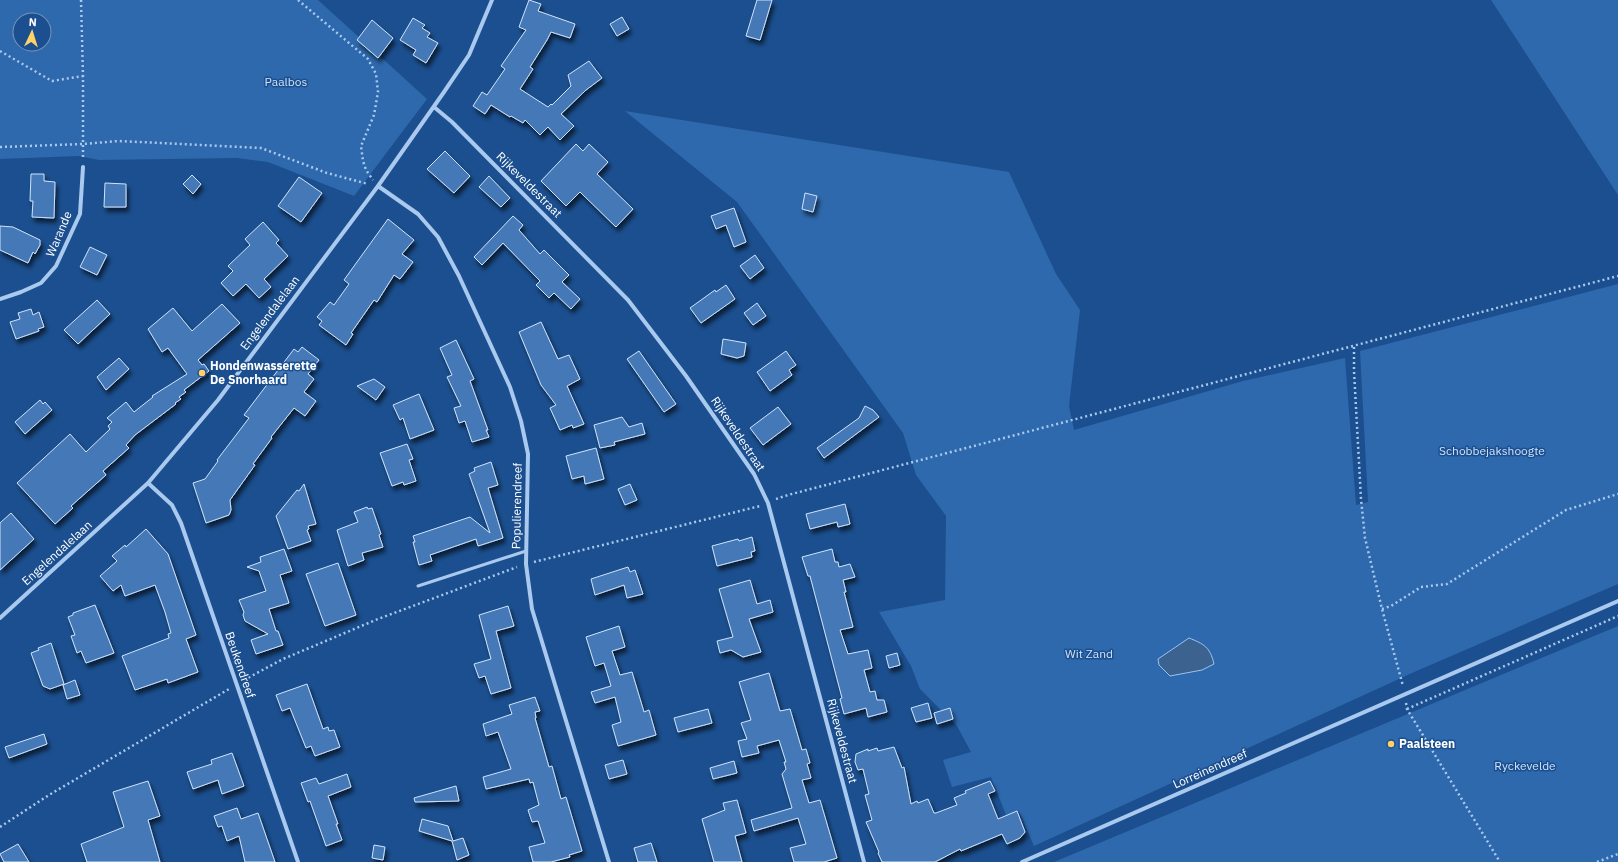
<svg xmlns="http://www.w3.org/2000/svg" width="1618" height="862" font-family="'IBM Plex Sans',sans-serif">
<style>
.green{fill:#2e69ad;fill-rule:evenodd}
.water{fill:#3c6290;stroke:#9cc4f0}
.building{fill:#4478b7;stroke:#cfe3fa;filter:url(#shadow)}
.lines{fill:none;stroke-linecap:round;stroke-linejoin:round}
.path{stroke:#a9c9ee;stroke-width:2.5;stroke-dasharray:2 3;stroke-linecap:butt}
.service{stroke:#a9c9ee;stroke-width:3}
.minor{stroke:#a9c9ee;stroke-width:4}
.poi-dot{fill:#ffd166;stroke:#1b4f8f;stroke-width:1.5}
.labels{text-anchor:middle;stroke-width:3;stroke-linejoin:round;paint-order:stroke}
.park-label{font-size:12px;fill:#cfe3fa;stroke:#1b4f8f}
.street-label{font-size:12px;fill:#fff;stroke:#1b4f8f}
.poi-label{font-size:12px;font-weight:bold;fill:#fff;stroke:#1b4f8f;text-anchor:start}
</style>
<defs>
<filter id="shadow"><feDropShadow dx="2.5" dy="4.5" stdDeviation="2" flood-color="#0009"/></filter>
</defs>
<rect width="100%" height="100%" fill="#1b4f8f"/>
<path class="green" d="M 0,0 L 318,0 L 427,99 L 354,196 L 268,162 L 237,158 L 99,160 L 79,156 L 0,159 ZM 20,20 L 44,20 L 44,44 L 20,44 Z
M 1491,0 L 1618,0 L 1618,195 Z
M 625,111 L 1009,172 L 1056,274 L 1080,310 L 1069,406 L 1074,430 L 1243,381 L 1345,358 L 1356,505 L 1368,502 L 1360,351 L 1618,284 L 1618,584 L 1412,673 L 1034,846 L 1019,811 L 1006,815 L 991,777 L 952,787 L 943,760 L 971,752 L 957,726 L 920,689 L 911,666 L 879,612 L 945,600 L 946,516 L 916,475 L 903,433 L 737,202 Z
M 1618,626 L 1618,862 L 1054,862 Z"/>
<path class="water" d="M 1189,638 C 1204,644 1210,647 1214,664 L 1202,670 L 1170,676 L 1159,665 L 1158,659 Z"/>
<path class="building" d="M 529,0 L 541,4 L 538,11 L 575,24 L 570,38 L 551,32 L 547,40 L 530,67 L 533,69 L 520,89 L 548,107 L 551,104 L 552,105 L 571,86 L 568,75 L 589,61 L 602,78 L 586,90 L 561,114 L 574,126 L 560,140 L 548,127 L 540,135 L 525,120 L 523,123 L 511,116 L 510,117 L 491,105 L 485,114 L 473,106 L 482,92 L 487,95 L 505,69 L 501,66 L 526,30 L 519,27 Z
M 757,0 L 772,0 L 760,40 L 746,36 Z
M 622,17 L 629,29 L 617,36 L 610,24 Z
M 413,18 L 425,25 L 422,28 L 430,33 L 427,37 L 438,43 L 426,63 L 413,55 L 416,50 L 400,40 Z
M 372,20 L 393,38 L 378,58 L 357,40 Z
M 576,144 L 583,151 L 589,144 L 608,162 L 597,174 L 633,209 L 616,227 L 580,192 L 566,206 L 541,181 Z
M 445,151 L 470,176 L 454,193 L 427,169 Z
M 31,174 L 44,174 L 44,181 L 55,182 L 54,218 L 32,217 L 33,201 L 30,201 Z
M 192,175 L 201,184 L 193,194 L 183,184 Z
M 489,176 L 510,198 L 501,207 L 479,187 Z
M 299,177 L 322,193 L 301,222 L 278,206 Z
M 105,183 L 126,184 L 126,207 L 104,207 Z
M 805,193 L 817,196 L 813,212 L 802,209 Z
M 734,208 L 746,242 L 734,247 L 726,225 L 716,229 L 711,216 Z
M 513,216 L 523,225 L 519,230 L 540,254 L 544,250 L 569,275 L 562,282 L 580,299 L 571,309 L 554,293 L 549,298 L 536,285 L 540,281 L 503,243 L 482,265 L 474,257 Z
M 388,219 L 414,240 L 402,254 L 413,262 L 400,279 L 394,275 L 377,302 L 374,300 L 351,333 L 353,334 L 346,345 L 319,325 L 322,321 L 317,317 L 330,302 L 334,305 L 349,284 L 344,280 Z
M 263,222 L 279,240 L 276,243 L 288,256 L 264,279 L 271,287 L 259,298 L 246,284 L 233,296 L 221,283 L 233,271 L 228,266 L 250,245 L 245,239 Z
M 0,226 L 13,227 L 40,240 L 40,245 L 35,254 L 33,252 L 28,263 L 0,250 Z
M 90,247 L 107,255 L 97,275 L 80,267 Z
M 755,255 L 764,268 L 750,279 L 740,266 Z
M 726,285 L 735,299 L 701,323 L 690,308 L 715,290 L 716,292 Z
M 97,300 L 110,314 L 78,344 L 64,330 Z
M 757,303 L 766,316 L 753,325 L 744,313 Z
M 222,304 L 240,323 L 198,360 L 202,365 L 204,364 L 209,371 L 184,390 L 186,392 L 179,397 L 181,399 L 175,403 L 176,404 L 135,435 L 126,445 L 129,448 L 103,471 L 106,475 L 71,506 L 73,508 L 55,524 L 17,483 L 70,434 L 86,452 L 110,429 L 108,426 L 112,422 L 107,418 L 126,402 L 134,412 L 153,397 L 152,396 L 187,374 L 168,348 L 162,352 L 148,329 L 173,308 L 192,331 Z
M 31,309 L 33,315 L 39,312 L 44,327 L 38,329 L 39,331 L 16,339 L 10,322 L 20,319 L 18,313 Z
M 541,322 L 558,359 L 569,355 L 580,379 L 567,386 L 584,424 L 573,428 L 572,425 L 560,430 L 550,408 L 556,405 L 541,385 L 519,332 Z
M 723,339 L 746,343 L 744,356 L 737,358 L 721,354 Z
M 456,340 L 474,379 L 470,381 L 488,430 L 486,430 L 489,437 L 472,442 L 465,421 L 459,423 L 454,408 L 461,406 L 447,377 L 452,375 L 440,348 Z
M 302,347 L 319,360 L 308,374 L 314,379 L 304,392 L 316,401 L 305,416 L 294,408 L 271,437 L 272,438 L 253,464 L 255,465 L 230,500 L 231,510 L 229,515 L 206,523 L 193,483 L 205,479 L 218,461 L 217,460 L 249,418 L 244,415 L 294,349 L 298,352 Z
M 639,351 L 676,404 L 664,412 L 627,359 Z
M 786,351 L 796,365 L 789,370 L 792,375 L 770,391 L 757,372 Z
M 119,358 L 129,369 L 106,390 L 97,377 Z
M 374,379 L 385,387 L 376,400 L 357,386 Z
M 419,394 L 434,430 L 410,439 L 403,418 L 400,420 L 393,405 Z
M 40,400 L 43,404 L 45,402 L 52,410 L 25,434 L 15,422 Z
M 865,406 L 873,410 L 879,417 L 824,458 L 817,448 L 859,418 Z
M 778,407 L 791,424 L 763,445 L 750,428 Z
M 622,417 L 629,427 L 642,423 L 645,434 L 614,442 L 615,445 L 600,448 L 594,425 Z
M 407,444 L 413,459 L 409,460 L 416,481 L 404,485 L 403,482 L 392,486 L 380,453 Z
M 596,448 L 604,479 L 585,484 L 584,476 L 572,479 L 566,456 Z
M 491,462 L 498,485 L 488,488 L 503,538 L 478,546 L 476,539 L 430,555 L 432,561 L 419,565 L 413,542 L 415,542 L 413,536 L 470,517 L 490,533 L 469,474 L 475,471 L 474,468 Z
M 304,484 L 316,524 L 308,526 L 309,529 L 307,530 L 311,541 L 288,549 L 276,516 L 297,490 L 299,491 Z
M 630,484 L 637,500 L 625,505 L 618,489 Z
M 845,504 L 850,524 L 838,527 L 837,522 L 810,529 L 806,514 Z
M 367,507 L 368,509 L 372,508 L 381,534 L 379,535 L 383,547 L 362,553 L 364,560 L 348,566 L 337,530 L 358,522 L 354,512 Z
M 11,513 L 34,539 L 0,570 L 0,523 Z
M 146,529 L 168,554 L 196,635 L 186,639 L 198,672 L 168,683 L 167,679 L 135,690 L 122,656 L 169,638 L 168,634 L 171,633 L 165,612 L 155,585 L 125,596 L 121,585 L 113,591 L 100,576 L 117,561 L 112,556 L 125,545 L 126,547 Z
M 752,537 L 755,551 L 751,552 L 752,557 L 717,566 L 712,546 L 738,539 L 739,541 Z
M 284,549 L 292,571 L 280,575 L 289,603 L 269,609 L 276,631 L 278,631 L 283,645 L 256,654 L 251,640 L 268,634 L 245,621 L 243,615 L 244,612 L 239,600 L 266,591 L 259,571 L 247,567 L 261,562 L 260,557 Z
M 832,549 L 835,562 L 838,562 L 839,567 L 850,564 L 855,577 L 843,580 L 846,592 L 844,592 L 853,627 L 840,630 L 848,654 L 868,650 L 872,668 L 864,670 L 870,692 L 875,691 L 877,700 L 884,700 L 887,712 L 868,717 L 866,708 L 844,714 L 840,699 L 842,698 L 831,656 L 810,576 L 808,576 L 802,557 Z
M 338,563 L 356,615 L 325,626 L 306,574 Z
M 628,567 L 630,572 L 635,570 L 643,594 L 627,598 L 624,585 L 595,595 L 591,579 Z
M 750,580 L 757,604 L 770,600 L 773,612 L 749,619 L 761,652 L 743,657 L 731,650 L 720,653 L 717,641 L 733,637 L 719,589 Z
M 95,605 L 114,653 L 86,663 L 81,651 L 77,653 L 71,636 L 75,635 L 68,617 L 73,615 L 73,613 Z
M 508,606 L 514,626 L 496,631 L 511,688 L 491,694 L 485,676 L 479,678 L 474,664 L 491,659 L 479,615 Z
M 619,626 L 625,647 L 612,651 L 620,675 L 632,672 L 644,712 L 649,710 L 656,735 L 618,746 L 612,725 L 621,722 L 615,697 L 595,703 L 591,692 L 611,686 L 604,663 L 595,666 L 586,637 Z
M 51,643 L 64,684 L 50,689 L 43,686 L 31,653 L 39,650 L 38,648 Z
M 897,653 L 900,665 L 889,668 L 886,656 Z
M 769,673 L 780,711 L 790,709 L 802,750 L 806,749 L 810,763 L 807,764 L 811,778 L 802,780 L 809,803 L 820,800 L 837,858 L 824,862 L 794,862 L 790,848 L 806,844 L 798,818 L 754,831 L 751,820 L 792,808 L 782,774 L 786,769 L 784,762 L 786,762 L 779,740 L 757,746 L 759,753 L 742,757 L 738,741 L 747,739 L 741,723 L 751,720 L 739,682 Z
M 75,680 L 80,695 L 67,699 L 63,685 Z
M 307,684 L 323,729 L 328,727 L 329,731 L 334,730 L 340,747 L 315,756 L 311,746 L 306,748 L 290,708 L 282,711 L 276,695 Z
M 535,697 L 540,711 L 535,712 L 536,718 L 535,718 L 549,767 L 552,766 L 561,799 L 566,797 L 582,851 L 569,855 L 570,857 L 551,862 L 533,862 L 529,847 L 545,843 L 538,821 L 532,822 L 528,810 L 539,805 L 533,782 L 530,783 L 529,779 L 486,789 L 483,777 L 511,769 L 498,732 L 486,736 L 483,724 L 512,714 L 509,705 Z
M 928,703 L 932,718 L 916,722 L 911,708 Z
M 950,708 L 953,719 L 937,724 L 934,713 Z
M 708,709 L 712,723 L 678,732 L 674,718 Z
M 44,734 L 47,744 L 9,758 L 5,747 Z
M 894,747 L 902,768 L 904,767 L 911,804 L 917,801 L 918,803 L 928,799 L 934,813 L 936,813 L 957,805 L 954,798 L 966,793 L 965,791 L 990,781 L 995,791 L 988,794 L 998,819 L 1017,811 L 1025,832 L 1020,838 L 1007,844 L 1002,834 L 961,851 L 960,849 L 935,862 L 882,862 L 878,853 L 879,852 L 866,822 L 872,820 L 865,795 L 869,794 L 863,769 L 858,770 L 855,762 L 856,754 L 868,749 L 868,751 L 877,748 L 878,751 Z
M 232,753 L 244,786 L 222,794 L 218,780 L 193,789 L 187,772 L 212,764 L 211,760 Z
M 623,760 L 627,774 L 609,779 L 605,765 Z
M 734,761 L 737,773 L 713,779 L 710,768 Z
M 347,774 L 351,787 L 328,796 L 338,824 L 336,824 L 342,840 L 326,846 L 310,801 L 308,802 L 301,783 L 316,778 L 319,784 Z
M 148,781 L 160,816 L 148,820 L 160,862 L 87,862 L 81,844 L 124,827 L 113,792 Z
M 456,786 L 459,801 L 415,802 L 414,798 Z
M 737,800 L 746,833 L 735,836 L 742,862 L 714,862 L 702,819 L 725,810 L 723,803 Z
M 237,808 L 241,819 L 258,813 L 275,862 L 245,862 L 239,836 L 227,841 L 222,826 L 218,827 L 214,816 Z
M 422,819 L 448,826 L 453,841 L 463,838 L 469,855 L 457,860 L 452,841 L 419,831 Z
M 651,843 L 657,862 L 638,862 L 634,848 Z
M 18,844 L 29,862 L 4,862 L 0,854 Z
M 374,845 L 385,847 L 383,860 L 372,858 Z"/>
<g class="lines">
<path class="path" d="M 81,0 L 83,76 L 83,159
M 298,0 L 368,59 L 376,74 L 378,92 L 374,115 L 361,146 L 363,161 L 366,170 L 373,180
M 0,51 L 52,81 L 83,76
M 0,147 L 83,144 L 119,141 L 261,148 L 327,173 L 368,184
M 1354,347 L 1354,371 L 1361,499 L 1365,538 L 1382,609 L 1403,686
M 776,499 L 788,495 L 1618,276
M 534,562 L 760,506
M 1382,609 L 1391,606 L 1421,587 L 1447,584 L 1566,510 L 1618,494
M 244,680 L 283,659 L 378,619 L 517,567
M 1406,703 L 1407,709 L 1500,862
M 1407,709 L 1618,616
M 0,827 L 49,795 L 229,689
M 1597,862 L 1618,854"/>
<path class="service" d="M 418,586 L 526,551"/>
<path class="minor" d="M 434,107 L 452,122 L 628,300 L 686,376 L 754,474 L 768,503 L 864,862
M 378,186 L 418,214 L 438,237 L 459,276 L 510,387 L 521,421 L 528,454 L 526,564 L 532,609 L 609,862
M 0,299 L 21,292 L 41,283 L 56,266 L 80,214 L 83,167
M 148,483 L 172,505 L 181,523 L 298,862
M 0,618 L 148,483 L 218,400 L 378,186 L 444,92 L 469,55 L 492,0
M 1022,862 L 1618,601"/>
</g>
<g class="poi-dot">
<circle cx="202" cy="373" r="4"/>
<circle cx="1391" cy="744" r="4"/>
</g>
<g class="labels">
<g class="park-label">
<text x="286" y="86">Paalbos</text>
<text x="1492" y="455">Schobbejakshoogte</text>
<text x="1089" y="658">Wit Zand</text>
<text x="1525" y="770">Ryckevelde</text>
</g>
<g class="street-label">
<text transform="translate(529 185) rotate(45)" y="4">Rijkeveldestraat</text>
<text transform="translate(59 234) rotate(-67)" y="4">Warande</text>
<text transform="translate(270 313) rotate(-53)" y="4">Engelendalelaan</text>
<text transform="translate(738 434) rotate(56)" y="4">Rijkeveldestraat</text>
<text transform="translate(517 506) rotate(-89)" y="4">Populierendreef</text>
<text transform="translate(57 553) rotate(-42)" y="4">Engelendalelaan</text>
<text transform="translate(240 665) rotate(71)" y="4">Beukendreef</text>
<text transform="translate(842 741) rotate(75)" y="4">Rijkeveldestraat</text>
<text transform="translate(1210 769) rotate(-24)" y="4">Lorreinendreef</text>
</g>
<g class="poi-label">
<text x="210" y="370">Hondenwasserette<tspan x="210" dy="14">De Snorhaard</tspan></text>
<text x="1399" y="748">Paalsteen</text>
</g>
</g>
<g transform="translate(32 32) rotate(4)"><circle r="19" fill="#1b4f8f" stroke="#7695bc"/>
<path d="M0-3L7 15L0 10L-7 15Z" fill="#ffd166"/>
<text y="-6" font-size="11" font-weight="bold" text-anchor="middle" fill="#ffffff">N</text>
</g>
</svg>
